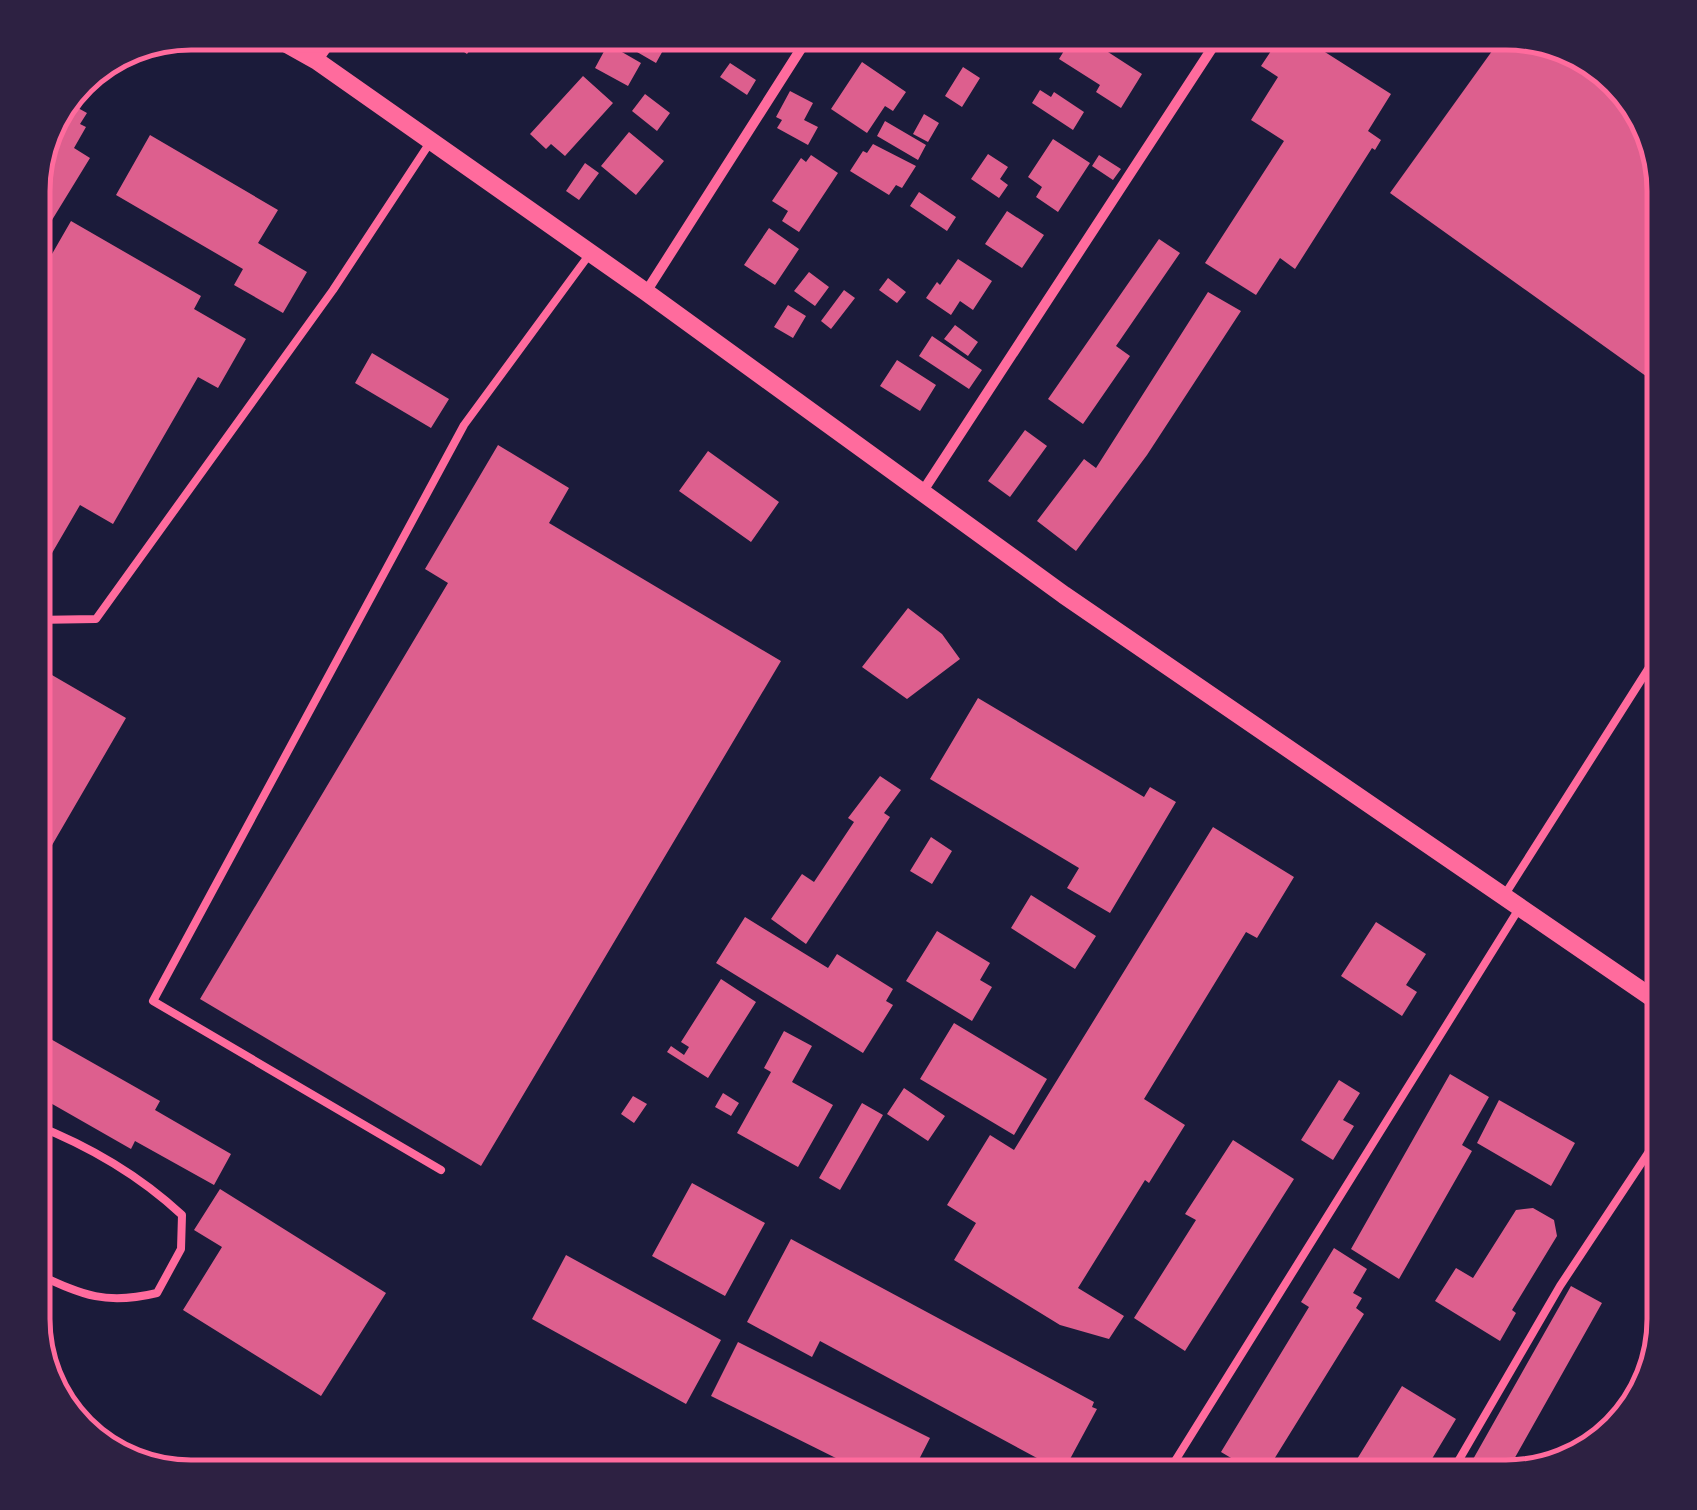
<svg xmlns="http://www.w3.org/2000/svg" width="1697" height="1510" font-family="Lora,serif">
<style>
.building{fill:#dd5f8e}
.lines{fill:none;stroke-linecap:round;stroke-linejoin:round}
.service{stroke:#ff6b9d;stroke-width:8}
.minor{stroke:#ff6b9d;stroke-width:10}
.tertiary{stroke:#ff6b9d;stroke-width:18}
.rim{fill:none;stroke:#ff6b9d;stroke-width:5}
</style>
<rect width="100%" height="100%" fill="#1b1b3a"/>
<path class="building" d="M 436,33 L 483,33 L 467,54 Z
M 520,33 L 552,33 L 547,47 L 519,37 Z
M 632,33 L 665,33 L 671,36 L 656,63 L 625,45 Z
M 1075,33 L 1091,33 L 1112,46 L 1108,52 L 1142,74 L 1121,108 L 1096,92 L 1100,85 L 1059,59 Z
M 1283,33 L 1295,33 L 1391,94 L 1368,131 L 1381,140 L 1375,150 L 1372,148 L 1295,269 L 1280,258 L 1256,295 L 1205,263 L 1284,141 L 1251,120 L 1278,77 L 1261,66 Z
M 1505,33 L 1618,79 L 1664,191 L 1664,389 L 1390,193 Z
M 608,44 L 641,63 L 628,86 L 595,68 Z
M 862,62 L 906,92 L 893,111 L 885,106 L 867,133 L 831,109 Z
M 730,63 L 756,80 L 747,95 L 720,77 Z
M 102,66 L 78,108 L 87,113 L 80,124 L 86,127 L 74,148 L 90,158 L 33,251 L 33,180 L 86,72 Z
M 963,67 L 980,78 L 962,107 L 945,96 Z
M 583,76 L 613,103 L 565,156 L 551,144 L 546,149 L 530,134 Z
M 1040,90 L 1051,97 L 1054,92 L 1084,112 L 1073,130 L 1032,103 Z
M 790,91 L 813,103 L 804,120 L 818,127 L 808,145 L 777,128 L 782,120 L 776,117 Z
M 645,94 L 670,113 L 657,131 L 632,111 Z
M 924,114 L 939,123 L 928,142 L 913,134 Z
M 885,121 L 926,145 L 918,160 L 877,136 Z
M 629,132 L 664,161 L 636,195 L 601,166 Z
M 150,135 L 278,210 L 258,243 L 307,272 L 283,313 L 234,285 L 243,269 L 116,195 Z
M 1053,139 L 1090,163 L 1058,212 L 1036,197 L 1042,187 L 1028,177 Z
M 873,144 L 916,166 L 902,188 L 896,185 L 889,195 L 850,171 L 863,151 L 867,153 Z
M 988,154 L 1008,167 L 1000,179 L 1008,185 L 999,198 L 971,179 Z
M 811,155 L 838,173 L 799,232 L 782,221 L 788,211 L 772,201 L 801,158 L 806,162 Z
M 1099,155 L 1121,169 L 1113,180 L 1092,166 Z
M 585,163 L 599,173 L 579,200 L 566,191 Z
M 919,192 L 956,217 L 947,231 L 910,206 Z
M 1007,211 L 1044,235 L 1022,268 L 985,244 Z
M 71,221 L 201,296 L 194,309 L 246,339 L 218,388 L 198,377 L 113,524 L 80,505 L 41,572 L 33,567 L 33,287 Z
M 769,228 L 799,249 L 775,285 L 744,265 Z
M 1159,239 L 1180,253 L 1116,346 L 1130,356 L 1083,424 L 1048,399 Z
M 958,259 L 992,281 L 973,310 L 960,301 L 951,315 L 926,298 L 937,282 L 940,285 Z
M 809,272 L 829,287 L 815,306 L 794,291 Z
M 888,278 L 906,292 L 897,303 L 879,290 Z
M 844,290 L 855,298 L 831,329 L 821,321 Z
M 1208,292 L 1241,311 L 1147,455 L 1076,551 L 1037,521 L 1084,459 L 1096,468 Z
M 788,305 L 806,316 L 793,338 L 774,327 Z
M 955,325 L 978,342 L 968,356 L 944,339 Z
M 932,336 L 982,370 L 969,389 L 919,356 Z
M 372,353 L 449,399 L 431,428 L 355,383 Z
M 897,360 L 936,385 L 920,411 L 880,386 Z
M 1025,430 L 1047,446 L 1010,497 L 988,481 Z
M 498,445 L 569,488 L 549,523 L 781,661 L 481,1166 L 200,999 L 448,583 L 425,569 Z
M 708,451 L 779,502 L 751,542 L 679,491 Z
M 908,608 L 942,634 L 960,659 L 907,699 L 862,667 Z
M 33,664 L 126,718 L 44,859 L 33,852 Z
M 978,698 L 1144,797 L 1150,787 L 1176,802 L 1110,913 L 1067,888 L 1079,868 L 930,779 Z
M 880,776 L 901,790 L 884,813 L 890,817 L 806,944 L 771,919 L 802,874 L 814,882 L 854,822 L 848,818 Z
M 1213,827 L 1294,877 L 1257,938 L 1246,932 L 1144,1099 L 1185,1125 L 1149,1183 L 1145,1180 L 1078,1288 L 1124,1316 L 1109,1339 L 1060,1325 L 954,1260 L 976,1223 L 947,1205 L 990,1135 L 1014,1150 Z
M 931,837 L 952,851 L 932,884 L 910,871 Z
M 1031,895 L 1096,936 L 1075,969 L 1011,928 Z
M 745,917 L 828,968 L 837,954 L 893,989 L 886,1001 L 893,1005 L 863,1053 L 716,963 Z
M 1376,922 L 1426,954 L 1406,985 L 1417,992 L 1402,1016 L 1341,976 Z
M 937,931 L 990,963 L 980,980 L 992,987 L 972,1021 L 906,981 Z
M 721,979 L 756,1002 L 708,1078 L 667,1052 L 671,1046 L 684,1055 L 689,1047 L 681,1042 Z
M 954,1023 L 1047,1079 L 1014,1135 L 920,1079 Z
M 33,1029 L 160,1101 L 155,1110 L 231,1154 L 214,1185 L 135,1141 L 131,1149 L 33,1093 Z
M 784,1031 L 812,1046 L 792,1082 L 833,1105 L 798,1167 L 737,1133 L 771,1072 L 764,1068 Z
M 1450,1074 L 1489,1097 L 1462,1145 L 1472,1151 L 1399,1279 L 1351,1249 Z
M 1339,1080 L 1360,1093 L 1343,1120 L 1354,1126 L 1333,1160 L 1301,1140 Z
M 904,1088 L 945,1116 L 928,1141 L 887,1114 Z
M 723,1093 L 739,1103 L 731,1116 L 715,1107 Z
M 633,1096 L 647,1104 L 634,1123 L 621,1114 Z
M 1499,1100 L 1575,1143 L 1551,1186 L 1477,1143 Z
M 862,1103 L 883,1115 L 840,1190 L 819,1178 Z
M 1233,1140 L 1294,1179 L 1185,1351 L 1134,1318 L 1196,1220 L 1185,1214 Z
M 692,1183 L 765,1223 L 725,1296 L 652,1256 Z
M 220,1189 L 386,1293 L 321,1396 L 183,1310 L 222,1247 L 194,1230 Z
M 1533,1208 L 1554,1220 L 1557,1236 L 1512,1310 L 1516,1313 L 1500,1341 L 1435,1301 L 1456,1268 L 1473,1278 L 1516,1210 Z
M 791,1239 L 1094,1402 L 1092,1407 L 1097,1409 L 1063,1472 L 820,1341 L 812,1357 L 747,1322 Z
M 1334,1248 L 1367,1269 L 1353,1293 L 1362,1298 L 1356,1308 L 1364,1314 L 1263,1477 L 1221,1452 L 1309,1307 L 1301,1302 Z
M 566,1255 L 721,1340 L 686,1404 L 532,1319 Z
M 1571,1286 L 1602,1303 L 1504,1477 L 1463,1477 Z
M 738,1342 L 930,1438 L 910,1477 L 874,1477 L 711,1396 Z
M 1402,1386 L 1456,1419 L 1421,1477 L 1346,1477 Z"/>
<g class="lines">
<path class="service" d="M 33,620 L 96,619 L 333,290 L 431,141
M 1504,896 L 1664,644
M 441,1170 L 153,1001 L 464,425 L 589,255
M 33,1272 C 81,1294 103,1306 157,1293 L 181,1249 L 182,1215 C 140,1176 87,1145 33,1124
M 1165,1477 L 1520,907
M 1449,1477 L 1560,1286 L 1664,1129"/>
<path class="minor" d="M 317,61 L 337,33
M 646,292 L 811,33
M 921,494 L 1222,33"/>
<path class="tertiary" d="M 267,33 L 317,61 L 646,292 L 1064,595 L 1664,1006"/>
</g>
<path d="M0 0H1697V1510H0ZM191 50H1506A141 141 0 0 1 1647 191V1319A141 141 0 0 1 1506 1460H191A141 141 0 0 1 50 1319V191A141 141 0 0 1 191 50Z" fill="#2d2142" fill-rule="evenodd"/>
<path class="rim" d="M191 50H1506A141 141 0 0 1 1647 191V1319A141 141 0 0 1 1506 1460H191A141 141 0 0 1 50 1319V191A141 141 0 0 1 191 50Z"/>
</svg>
